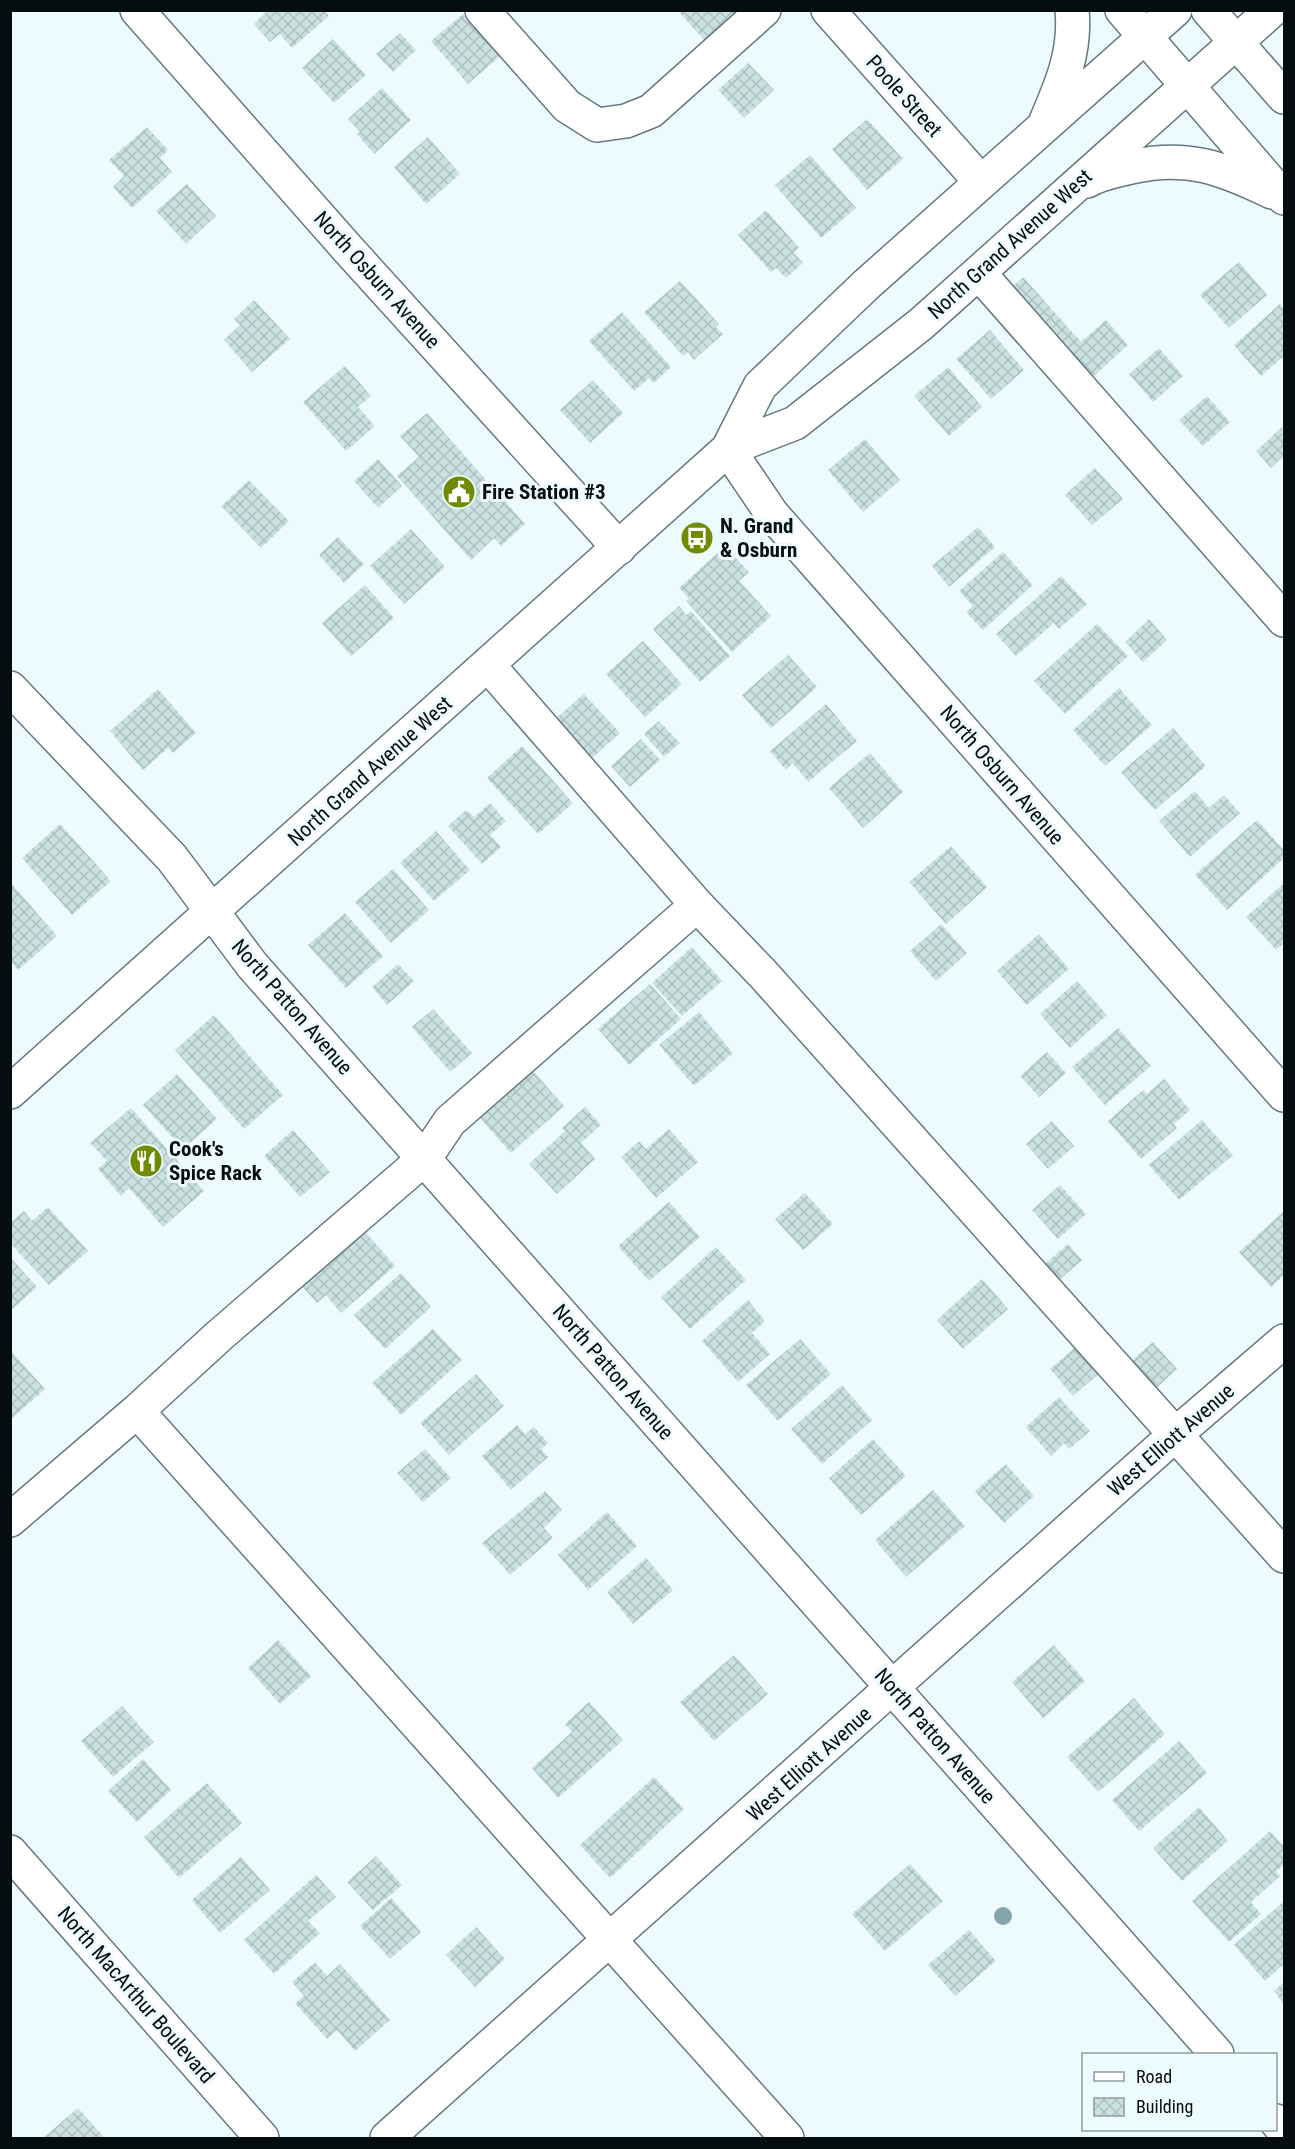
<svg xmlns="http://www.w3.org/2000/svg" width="1295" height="2149" font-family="'Roboto Condensed',sans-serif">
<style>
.building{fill:url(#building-cross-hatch)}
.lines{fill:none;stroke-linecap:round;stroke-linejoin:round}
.minor-casing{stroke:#65797e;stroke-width:36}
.major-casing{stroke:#65797e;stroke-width:36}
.minor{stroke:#fff;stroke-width:33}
.major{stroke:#fff;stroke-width:33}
.tree{fill:#82a5ad}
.labels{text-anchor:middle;stroke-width:6;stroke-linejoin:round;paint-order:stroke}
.street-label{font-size:21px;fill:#060d0f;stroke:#eefbfe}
.poi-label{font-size:21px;font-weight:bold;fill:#060d0f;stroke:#eefbfe;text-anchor:start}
</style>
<defs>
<pattern id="building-cross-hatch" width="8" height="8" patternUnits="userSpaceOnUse" patternTransform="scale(1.5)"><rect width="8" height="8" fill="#cae1e1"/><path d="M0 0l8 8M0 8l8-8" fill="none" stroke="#acc0c0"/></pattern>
</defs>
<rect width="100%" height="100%" fill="#eefbfe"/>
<path class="building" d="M 268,10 L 324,10 L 329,16 L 292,48 L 280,34 L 270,42 L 254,24 Z
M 677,10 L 740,10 L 706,42 Z
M 463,14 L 500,56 L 468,84 L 431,41 Z
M 400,33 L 416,50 L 393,72 L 376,54 Z
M 333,39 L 366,75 L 334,103 L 302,68 Z
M 748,63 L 774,90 L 744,118 L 718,90 Z
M 382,88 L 411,120 L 374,154 L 357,134 L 360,132 L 348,119 Z
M 867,119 L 903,159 L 867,190 L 832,149 Z
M 147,127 L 168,150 L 160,158 L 172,172 L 132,208 L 113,187 L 124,176 L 109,160 Z
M 428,137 L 460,174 L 426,204 L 394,167 Z
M 810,155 L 856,208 L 821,238 L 775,185 Z
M 187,184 L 216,216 L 186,244 L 156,211 Z
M 766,210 L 799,248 L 794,253 L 803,263 L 786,278 L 776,268 L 771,272 L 738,235 Z
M 1239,262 L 1267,295 L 1229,328 L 1200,295 Z
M 1023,277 L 1081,342 L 1106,320 L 1128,345 L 1084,385 L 1004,294 Z
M 680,281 L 719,324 L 716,327 L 723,334 L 694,360 L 688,352 L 683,356 L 644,312 Z
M 254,300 L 290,339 L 252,372 L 224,340 L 240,325 L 234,319 Z
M 1280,304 L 1284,309 L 1284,356 L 1261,376 L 1234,345 Z
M 622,312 L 671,367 L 654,383 L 649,378 L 634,391 L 589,341 Z
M 990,330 L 1024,370 L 991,399 L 956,359 Z
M 1159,348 L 1183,376 L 1153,402 L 1129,374 Z
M 345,366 L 371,396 L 358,407 L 375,426 L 346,451 L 303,402 Z
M 948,367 L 982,407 L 949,436 L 914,396 Z
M 593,380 L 623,413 L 590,443 L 560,410 Z
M 1207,396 L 1230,422 L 1203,446 L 1179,420 Z
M 427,413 L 525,524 L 501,546 L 494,538 L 471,560 L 397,476 L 419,457 L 400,436 Z
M 1282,427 L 1284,456 L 1271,468 L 1256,451 Z
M 865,439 L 900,480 L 863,512 L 828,470 Z
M 378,459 L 402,486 L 378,508 L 354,481 Z
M 1095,468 L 1123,499 L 1092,525 L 1065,495 Z
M 249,480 L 289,521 L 261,548 L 221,506 Z
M 978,527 L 995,547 L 949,587 L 932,566 Z
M 411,529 L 445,567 L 404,604 L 370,566 Z
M 338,537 L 364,564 L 344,583 L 319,555 Z
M 725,546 L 749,572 L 739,581 L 771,616 L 732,652 L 686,601 L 689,598 L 679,588 Z
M 1003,552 L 1033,585 L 983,630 L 966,612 L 973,606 L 959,591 Z
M 1061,576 L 1087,604 L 1059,629 L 1054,623 L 1016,656 L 996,634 Z
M 365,585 L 394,618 L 351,656 L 322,623 Z
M 679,606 L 686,615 L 691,611 L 730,656 L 700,682 L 653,629 Z
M 1149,619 L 1167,640 L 1143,662 L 1125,642 Z
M 1097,624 L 1128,656 L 1065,714 L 1034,681 Z
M 643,641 L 682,684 L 645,717 L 606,674 Z
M 788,655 L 817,687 L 771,728 L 742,695 Z
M 1119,688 L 1152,725 L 1105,766 L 1073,730 Z
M 158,689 L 196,733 L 173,753 L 168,748 L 143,770 L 110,731 Z
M 584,694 L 620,733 L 588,762 L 552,722 Z
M 826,704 L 857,741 L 808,782 L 793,763 L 786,770 L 770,751 Z
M 659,721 L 680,743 L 664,757 L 644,734 Z
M 1173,728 L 1206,766 L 1155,810 L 1121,772 Z
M 641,739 L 660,760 L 630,787 L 611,766 Z
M 522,746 L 573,803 L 538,834 L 487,778 Z
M 870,753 L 903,792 L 863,828 L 829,788 Z
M 1195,791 L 1209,808 L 1224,795 L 1240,813 L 1190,857 L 1159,821 Z
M 490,803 L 506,821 L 490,835 L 501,847 L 482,864 L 448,826 L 466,810 L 474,817 Z
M 1257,820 L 1284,850 L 1284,858 L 1227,910 L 1195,875 Z
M 60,824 L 111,881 L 72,915 L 22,858 Z
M 436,831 L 470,870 L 434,901 L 400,863 Z
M 951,846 L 987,887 L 946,924 L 909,882 Z
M 393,869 L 429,910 L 391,943 L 355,902 Z
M 10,882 L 57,936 L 18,970 L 10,961 Z
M 1284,883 L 1284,943 L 1276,950 L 1246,917 Z
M 345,913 L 383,956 L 346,988 L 308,945 Z
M 941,924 L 967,953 L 936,981 L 910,951 Z
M 1039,934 L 1069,969 L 1027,1005 L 997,971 Z
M 692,947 L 722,981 L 682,1016 L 652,983 Z
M 398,964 L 414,981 L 387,1005 L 372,987 Z
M 1077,981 L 1107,1015 L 1070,1048 L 1040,1014 Z
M 650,984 L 681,1019 L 629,1065 L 598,1029 Z
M 433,1009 L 472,1053 L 450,1072 L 412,1027 Z
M 699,1012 L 733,1053 L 694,1086 L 659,1045 Z
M 214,1015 L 283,1095 L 244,1129 L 175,1050 Z
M 1118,1028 L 1151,1066 L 1105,1105 L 1072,1067 Z
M 1047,1052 L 1066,1073 L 1039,1097 L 1020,1076 Z
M 532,1070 L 564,1106 L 511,1153 L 479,1117 Z
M 177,1074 L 217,1119 L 183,1149 L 143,1105 Z
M 1164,1079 L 1190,1110 L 1174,1124 L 1177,1128 L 1141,1159 L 1108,1121 L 1143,1090 L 1147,1094 Z
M 585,1107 L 601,1125 L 581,1143 L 595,1159 L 557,1194 L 529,1164 L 565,1131 L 562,1128 Z
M 131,1108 L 204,1191 L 163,1227 L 129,1188 L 121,1196 L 98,1169 L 107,1161 L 90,1143 Z
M 1202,1120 L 1233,1155 L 1179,1200 L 1149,1165 Z
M 1052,1121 L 1074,1146 L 1048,1169 L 1026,1144 Z
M 669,1129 L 698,1162 L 656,1198 L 621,1157 L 639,1141 L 646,1149 Z
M 293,1130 L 330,1172 L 300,1197 L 264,1156 Z
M 1060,1185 L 1086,1214 L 1058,1239 L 1032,1210 Z
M 805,1193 L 833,1224 L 803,1250 L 775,1219 Z
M 669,1202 L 700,1237 L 649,1281 L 618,1246 Z
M 48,1207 L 88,1251 L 49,1285 L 10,1243 L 10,1223 L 24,1211 L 32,1221 Z
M 1284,1211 L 1284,1275 L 1271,1287 L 1239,1252 Z
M 363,1229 L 395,1266 L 341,1313 L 326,1295 L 317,1303 L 300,1284 Z
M 1068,1244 L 1082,1260 L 1058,1281 L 1044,1265 Z
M 716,1247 L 746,1280 L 690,1329 L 661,1297 Z
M 10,1257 L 37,1287 L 10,1311 Z
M 401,1273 L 431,1307 L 385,1349 L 354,1315 Z
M 982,1279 L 1008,1309 L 963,1349 L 937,1320 Z
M 748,1300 L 765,1321 L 752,1333 L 770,1354 L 738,1382 L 702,1341 Z
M 433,1329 L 462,1360 L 401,1415 L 372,1383 Z
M 800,1339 L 831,1374 L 778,1421 L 746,1385 Z
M 1153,1342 L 1177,1369 L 1153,1391 L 1128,1364 Z
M 1079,1344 L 1102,1371 L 1073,1396 L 1050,1369 Z
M 10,1350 L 45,1389 L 10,1420 Z
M 476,1374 L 504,1406 L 449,1455 L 420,1423 Z
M 842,1385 L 872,1420 L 822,1464 L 791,1429 Z
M 1059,1397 L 1090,1431 L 1069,1449 L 1064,1443 L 1051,1456 L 1026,1427 Z
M 517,1425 L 525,1434 L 534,1427 L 548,1443 L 541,1449 L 548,1457 L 511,1490 L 482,1456 Z
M 873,1439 L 906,1476 L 861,1515 L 829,1478 Z
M 425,1449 L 451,1478 L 423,1502 L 397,1473 Z
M 1006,1464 L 1034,1496 L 1004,1523 L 975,1491 Z
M 933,1490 L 965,1526 L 906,1577 L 875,1540 Z
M 545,1491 L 562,1510 L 544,1528 L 553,1538 L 510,1575 L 482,1543 Z
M 607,1512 L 637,1546 L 588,1590 L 558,1555 Z
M 646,1558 L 673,1590 L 633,1624 L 607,1592 Z
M 278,1640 L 311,1676 L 280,1704 L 248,1668 Z
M 1054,1645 L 1085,1681 L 1043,1718 L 1012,1682 Z
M 734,1655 L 768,1694 L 714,1741 L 680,1702 Z
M 1134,1698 L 1165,1734 L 1098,1792 L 1067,1757 Z
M 589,1702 L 623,1740 L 558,1798 L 532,1768 L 572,1732 L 565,1724 Z
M 122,1706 L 154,1742 L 113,1777 L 81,1741 Z
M 1179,1741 L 1207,1773 L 1139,1831 L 1112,1800 Z
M 143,1759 L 171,1790 L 137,1822 L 108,1791 Z
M 654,1777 L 684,1809 L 610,1878 L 580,1845 Z
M 207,1783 L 242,1823 L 179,1878 L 144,1837 Z
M 1199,1807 L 1228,1841 L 1182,1881 L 1153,1848 Z
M 1270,1831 L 1284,1847 L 1284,1864 L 1276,1872 L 1280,1876 L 1251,1902 L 1261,1914 L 1229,1942 L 1192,1901 Z
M 376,1856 L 402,1885 L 373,1910 L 347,1882 Z
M 241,1857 L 270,1890 L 220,1933 L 192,1900 Z
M 910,1864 L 943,1901 L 885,1951 L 852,1914 Z
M 316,1875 L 336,1897 L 308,1921 L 320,1933 L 274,1974 L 244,1940 Z
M 391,1898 L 421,1932 L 390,1959 L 360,1926 Z
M 1284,1901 L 1284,1964 L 1265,1981 L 1234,1945 Z
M 476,1927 L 505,1959 L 475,1987 L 446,1955 Z
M 969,1930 L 996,1961 L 955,1996 L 928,1965 Z
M 315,1962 L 327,1976 L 340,1964 L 390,2020 L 355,2051 L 337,2030 L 327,2039 L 295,2003 L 304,1996 L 292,1982 Z
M 1284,1982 L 1284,2004 L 1274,1991 Z
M 78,2108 L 105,2138 L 43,2138 Z"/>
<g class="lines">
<g class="minor-casing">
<path id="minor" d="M 137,10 L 347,248 L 619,548
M 482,10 L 567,106 L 597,125 L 626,121 L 651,111 L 764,10
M 828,10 L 981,182
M 979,273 L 1284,620
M 728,449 L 772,514 L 1284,1095
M 10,688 L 172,858 L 252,965 L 1217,2054
M 697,905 L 763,974 L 1284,1556
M 137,1411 L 787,2138
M 10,1520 L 137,1411 L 220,1335 L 425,1158 L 450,1121 L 697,905 L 488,665
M 10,1852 L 262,2138
M 1276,2121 L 1284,2131
M 387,2138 L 1176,1434 L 1284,1341"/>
</g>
<g class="major-casing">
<path id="major" d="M 1122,10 L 1284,198
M 1208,10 L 1284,97
M 1046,121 C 1062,84 1076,51 1072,10
M 1087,181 C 1101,173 1115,171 1131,167 C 1187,154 1222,168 1272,192
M 728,449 L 760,386 L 867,284 L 1175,10
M 10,1092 L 728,449 L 795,423 L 921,324 L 1272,10"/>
</g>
<use href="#minor" class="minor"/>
<use href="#major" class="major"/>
</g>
<circle class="tree" cx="1003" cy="1916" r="9"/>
<defs>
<g id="civic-disc" transform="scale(1.725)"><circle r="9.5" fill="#708b01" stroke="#eefbfe"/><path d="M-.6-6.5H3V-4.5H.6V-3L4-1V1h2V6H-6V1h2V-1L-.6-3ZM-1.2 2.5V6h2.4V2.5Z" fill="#fff"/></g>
<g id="bus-disc" transform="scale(1.725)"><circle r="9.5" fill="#708b01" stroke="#eefbfe"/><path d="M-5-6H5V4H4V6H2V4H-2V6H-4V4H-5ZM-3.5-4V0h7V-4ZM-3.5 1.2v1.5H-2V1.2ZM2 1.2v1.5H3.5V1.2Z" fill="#fff"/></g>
<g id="restaurant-disc" transform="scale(1.725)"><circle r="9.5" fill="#708b01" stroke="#eefbfe"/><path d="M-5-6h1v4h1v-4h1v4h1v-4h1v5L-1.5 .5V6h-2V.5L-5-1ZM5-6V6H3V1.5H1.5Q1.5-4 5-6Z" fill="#fff"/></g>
</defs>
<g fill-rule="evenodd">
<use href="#civic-disc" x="459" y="492"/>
<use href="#bus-disc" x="697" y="538"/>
<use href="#restaurant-disc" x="146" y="1161"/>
</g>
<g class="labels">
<g class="street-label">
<text transform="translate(904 96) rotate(48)" y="7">Poole Street</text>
<text transform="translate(1010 244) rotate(-42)" y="7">North Grand Avenue West</text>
<text transform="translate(377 280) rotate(48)" y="7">North Osburn Avenue</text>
<text transform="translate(370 771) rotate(-42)" y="7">North Grand Avenue West</text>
<text transform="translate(1002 775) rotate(49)" y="7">North Osburn Avenue</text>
<text transform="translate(292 1007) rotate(49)" y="7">North Patton Avenue</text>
<text transform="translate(613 1372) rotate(49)" y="7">North Patton Avenue</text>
<text transform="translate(1171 1440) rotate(-41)" y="7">West Elliott Avenue</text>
<text transform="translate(935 1736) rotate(49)" y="7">North Patton Avenue</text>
<text transform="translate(809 1764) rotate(-42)" y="7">West Elliott Avenue</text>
<text transform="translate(136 1995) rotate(49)" y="7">North MacArthur Boulevard</text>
</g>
<g class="poi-label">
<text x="482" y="499">Fire Station #3</text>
<text x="720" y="533">N. Grand<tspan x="720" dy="24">&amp; Osburn</tspan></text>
<text x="169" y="1156">Cook's<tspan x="169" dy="24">Spice Rack</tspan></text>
</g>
</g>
<rect width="1295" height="2149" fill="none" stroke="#060d0f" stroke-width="24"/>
<rect x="1082" y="2053" width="195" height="78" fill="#eefbfe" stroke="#919c9e" stroke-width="1.5"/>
<rect x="1094" y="2072" width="30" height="9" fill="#ffffff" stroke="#919c9e" stroke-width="1.5"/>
<text x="1136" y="2083" font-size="18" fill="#060d0f">Road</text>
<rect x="1094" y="2098" width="30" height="18" fill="url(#building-cross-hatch)" stroke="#919c9e" stroke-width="1.5"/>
<text x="1136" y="2113" font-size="18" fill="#060d0f">Building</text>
</svg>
